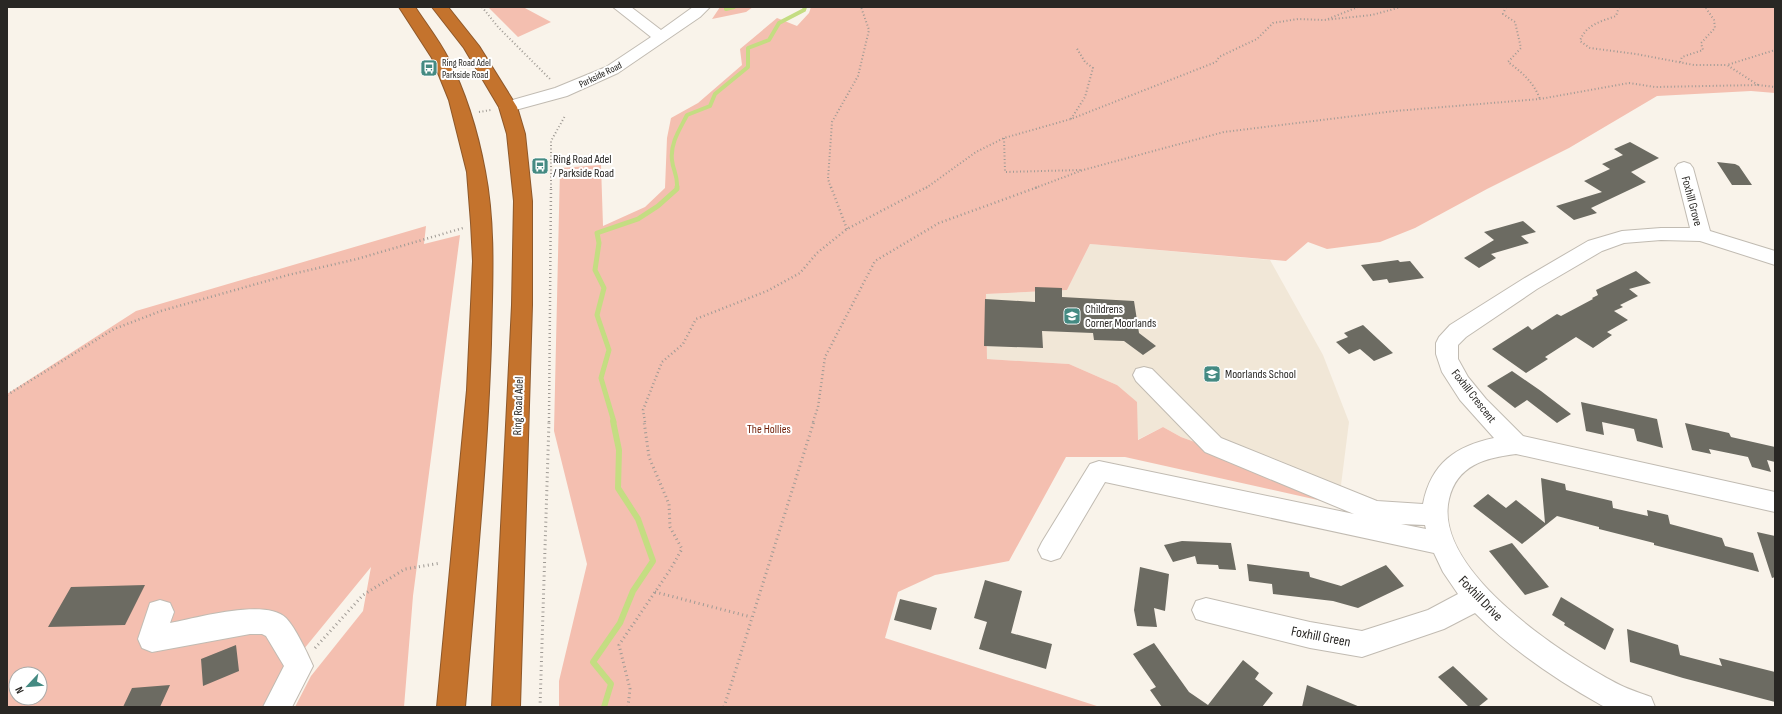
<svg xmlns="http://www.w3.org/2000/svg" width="1782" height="714" font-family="'Sofia Sans Condensed',sans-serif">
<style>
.built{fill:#f1e7d7}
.green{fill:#f4bfb0;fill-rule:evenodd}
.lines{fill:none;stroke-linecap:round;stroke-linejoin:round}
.stream-far2{stroke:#c4dd82;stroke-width:4}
.stream-far1{stroke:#c4dd82;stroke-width:5}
.stream{stroke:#c4dd82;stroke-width:6}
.building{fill:#6c6b62}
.minor-casing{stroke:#c1bbb2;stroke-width:2}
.highway-casing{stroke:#8e582a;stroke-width:2}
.path-far2{stroke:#9f9a94;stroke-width:2;stroke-dasharray:1 2.5;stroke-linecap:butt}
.path-far1{stroke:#9f9a94;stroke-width:2.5;stroke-dasharray:1 3;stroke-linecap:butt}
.path{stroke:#9f9a94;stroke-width:3;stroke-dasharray:1 3.5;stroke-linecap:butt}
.minor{fill:#fff;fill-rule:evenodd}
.highway{fill:#c4732d;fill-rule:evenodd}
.labels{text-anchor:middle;stroke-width:4;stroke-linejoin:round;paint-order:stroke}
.far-poi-label{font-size:10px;fill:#292724;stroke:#fff;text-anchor:start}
.far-street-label{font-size:10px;fill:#292724;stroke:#fff}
.poi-label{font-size:12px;fill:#292724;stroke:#fff;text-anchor:start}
.street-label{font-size:12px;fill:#292724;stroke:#fff}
.park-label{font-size:12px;fill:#74220b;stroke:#fff}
.near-street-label{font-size:14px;fill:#292724;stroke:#fff}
</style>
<rect width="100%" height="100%" fill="#f9f3ea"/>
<path class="built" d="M 1090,244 L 1270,260 L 1323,355 L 1349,422 L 1340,493 L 1181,437 L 1163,427 L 1137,440 L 1117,385 L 1069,364 L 987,359 L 986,294 L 1067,290 Z"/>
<path class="green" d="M 488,7 L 523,7 L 551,22 L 518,37 Z
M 720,7 L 753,7 L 746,12 L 712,19 Z
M 811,7 L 1775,7 L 1775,93 L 1751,91 L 1657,96 L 1569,148 L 1487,189 L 1415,228 L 1380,242 L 1327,249 L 1308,242 L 1286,261 L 1090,244 L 1067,290 L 986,294 L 987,359 L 1069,364 L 1117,385 L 1137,402 L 1138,440 L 1163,427 L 1181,437 L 1217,450 L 1349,507 L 1125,457 L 1066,457 L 1009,561 L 935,575 L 898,592 L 885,638 L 1100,707 L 559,707 L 559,681 L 587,564 L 554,431 L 560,168 L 601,165 L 603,226 L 645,207 L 665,188 L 667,138 L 671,118 L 698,103 L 742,65 L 740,49 L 777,18 L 797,26 L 809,13 Z
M 426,226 L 424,244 L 460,235 L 413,596 L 404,707 L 295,707 L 311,676 L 363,611 L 371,567 L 281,677 L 263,707 L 7,707 L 7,394 L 136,311 ZM 16,674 L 40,674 L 40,698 L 16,698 Z"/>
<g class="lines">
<path class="stream-far2" d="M 726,9 L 734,7
M 677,188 C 678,175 673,171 672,160 C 670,143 680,129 687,115 L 710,106 L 715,94 L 748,67 L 748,48 L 769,40 L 779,23 L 804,10 L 805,7"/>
<path class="stream-far1" d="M 614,422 L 601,378 L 609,350 L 597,315 L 604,288 L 595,270 L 599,243 L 597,233 L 638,219 L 658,206 L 677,189 L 677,187"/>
<path class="stream" d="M 604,707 L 611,684 L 593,662 L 620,623 L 633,591 L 653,561 L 638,519 L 618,488 L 619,450 L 613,421"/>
</g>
<path class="building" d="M 1630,142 L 1659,158 L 1631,172 L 1646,182 L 1591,208 L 1597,213 L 1574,220 L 1556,206 L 1602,192 L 1584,181 L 1610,169 L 1602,164 L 1623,155 L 1614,149 Z
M 1717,162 L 1735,164 L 1739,166 L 1752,185 L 1732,185 Z
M 1523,221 L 1536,232 L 1521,236 L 1529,243 L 1491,254 L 1496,258 L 1479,268 L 1464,258 L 1494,240 L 1484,232 Z
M 1398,260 L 1400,262 L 1410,261 L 1424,278 L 1389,283 L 1387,279 L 1373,281 L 1361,265 Z
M 1636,271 L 1651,283 L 1629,289 L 1638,296 L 1620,305 L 1623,307 L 1614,311 L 1628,320 L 1607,332 L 1612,335 L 1593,348 L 1576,337 L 1545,357 L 1548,359 L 1526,373 L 1492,349 L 1528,326 L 1532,330 L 1557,314 L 1561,316 L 1593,299 L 1592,298 L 1598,295 L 1596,290 Z
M 1035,287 L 1062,288 L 1062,297 L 1134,301 L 1139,333 L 1156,346 L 1143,355 L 1124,341 L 1094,340 L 1093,333 L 1042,331 L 1043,348 L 984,346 L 985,299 L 1035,302 Z
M 1363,325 L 1393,353 L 1374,361 L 1360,349 L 1349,354 L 1336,342 L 1348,337 L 1344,333 Z
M 1512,371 L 1541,391 L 1571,414 L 1557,423 L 1527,400 L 1515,408 L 1487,386 Z
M 1581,402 L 1657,419 L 1663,448 L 1637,441 L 1634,429 L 1602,422 L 1604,435 L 1586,431 Z
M 1685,423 L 1729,433 L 1731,437 L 1775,447 L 1775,462 L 1767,460 L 1771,472 L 1752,467 L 1748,457 L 1709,449 L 1711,454 L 1692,450 Z
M 1541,478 L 1565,484 L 1566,490 L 1612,501 L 1613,508 L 1648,516 L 1647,510 L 1668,515 L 1670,524 L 1722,538 L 1725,546 L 1753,553 L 1759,572 L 1654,545 L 1654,543 L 1599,529 L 1599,527 L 1557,516 L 1522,544 L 1473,506 L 1488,494 L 1506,508 L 1516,500 L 1545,523 Z
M 1757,532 L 1775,536 L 1775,577 L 1772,578 Z
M 1182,541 L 1231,543 L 1236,570 L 1219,569 L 1218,565 L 1197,564 L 1195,556 L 1173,562 L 1164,545 Z
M 1512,543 L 1549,587 L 1525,595 L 1489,551 Z
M 1247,564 L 1309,572 L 1310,577 L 1341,586 L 1386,565 L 1404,586 L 1358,608 L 1333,601 L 1273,594 L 1272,584 L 1249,581 Z
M 1140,567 L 1169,574 L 1165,611 L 1154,608 L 1157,627 L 1137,626 L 1134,610 Z
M 985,580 L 1022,591 L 1011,633 L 1052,644 L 1046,669 L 979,649 L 987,622 L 974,618 Z
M 145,585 L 125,625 L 48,627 L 71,587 Z
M 1561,597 L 1614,629 L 1605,650 L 1564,625 L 1565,623 L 1552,615 Z
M 900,599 L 937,608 L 931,630 L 894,620 Z
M 1627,629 L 1678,645 L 1680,655 L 1722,666 L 1719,658 L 1775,672 L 1775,702 L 1683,678 L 1630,662 Z
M 1154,643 L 1189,692 L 1208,705 L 1243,660 L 1259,673 L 1255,679 L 1273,693 L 1262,707 L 1162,707 L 1150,690 L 1156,687 L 1133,654 Z
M 236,645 L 239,671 L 203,686 L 201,659 Z
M 1453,666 L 1488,699 L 1478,707 L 1469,707 L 1438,677 Z
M 170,685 L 160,707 L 123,707 L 132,688 Z
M 1307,685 L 1360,707 L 1302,707 Z"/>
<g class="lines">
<g class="minor-casing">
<path id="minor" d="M 613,7 L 631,7 L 661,30 L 693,7 L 710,7 L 700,17 L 618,73 L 567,96 L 508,112 L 502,111 L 499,107 L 502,103 L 555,88 L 606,67 L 651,37 Z
M 1684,162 L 1690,164 L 1693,168 L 1710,231 L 1775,251 L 1775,265 L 1700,241 L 1661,240 L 1624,243 L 1602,251 L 1537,289 L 1466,337 L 1458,345 L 1458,359 L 1468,377 L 1486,399 L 1523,436 L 1775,492 L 1775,512 L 1516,454 C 1485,458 1457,465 1449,499 C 1432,571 1566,657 1620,685 C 1630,690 1641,693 1651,697 L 1655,707 L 1605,707 L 1601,705 C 1555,679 1512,650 1475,613 L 1444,629 L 1362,657 L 1310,648 L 1206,622 L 1196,619 L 1192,610 L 1196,601 L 1206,598 L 1310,622 L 1362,631 L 1428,610 L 1458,594 L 1443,572 L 1434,553 L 1105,482 L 1060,558 L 1051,561 L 1042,558 L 1038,550 L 1042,542 L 1090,464 L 1099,461 L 1354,514 L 1205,452 L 1136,381 L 1133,375 L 1136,369 L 1144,367 L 1152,369 L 1221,438 L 1377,501 L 1423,504 C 1431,463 1456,446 1494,438 L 1460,400 L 1442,372 L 1436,354 L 1436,343 L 1439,337 L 1450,325 L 1523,279 L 1588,241 L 1622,231 L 1661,228 L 1690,228 L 1675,168 L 1678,164 ZM 1401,524 L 1425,525 L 1426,529 Z
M 160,600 L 170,603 L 174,612 L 170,623 C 197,618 266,598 286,618 C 295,627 308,654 313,666 L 292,707 L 263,707 L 284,666 L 266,636 L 262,634 L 250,634 L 152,652 L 142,648 L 138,639 L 150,603 Z"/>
</g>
<g class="highway-casing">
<path id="highway" d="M 399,7 L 415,7 C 426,24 439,40 448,58 C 466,93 478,133 485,171 C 496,228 492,286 491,344 C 487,465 475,586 465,707 L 437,707 L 467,390 L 473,261 L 471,223 L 467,172 L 449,100 L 432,58 Z
M 432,7 L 448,7 L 479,46 L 517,107 L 525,134 L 532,201 L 532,305 L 520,707 L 492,707 L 512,305 L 514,201 L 507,134 L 499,107 L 464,48 Z"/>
</g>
<path class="path-far2" d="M 482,7 L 498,27 L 550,79
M 1506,7 L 1503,14 L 1515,22 L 1521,48 L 1508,62 C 1522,72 1534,83 1540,99
M 1619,7 L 1616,16 C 1602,21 1585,25 1580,41 L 1590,48 L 1636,54 L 1694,65 L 1727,65
M 1677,7 L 1722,7
M 1328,19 L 1358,7
M 1680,62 L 1682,57 L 1703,50 L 1701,43 L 1715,28 L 1714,20 L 1706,8
M 1758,85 L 1727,65 L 1775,50
M 479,112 L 491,110
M 1071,119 L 1085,97 L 1093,68 L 1085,62 L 1076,47
M 1004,138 L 1005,172 L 1081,170
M 551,188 L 551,141 L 565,116
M 831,188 L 828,179 L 832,122 L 858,76 L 869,30 L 861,7
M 926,188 L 976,152 L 1004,138 L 1071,119 L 1216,62 L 1219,57 L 1257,39 L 1273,23 L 1298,19 L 1324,20 L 1372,15 L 1401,7
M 1035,188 L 1083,170 L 1224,132 L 1395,111 L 1540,99 L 1629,83 L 1655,87 L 1758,85 L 1775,87"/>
<path class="path-far1" d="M 831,187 L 847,229
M 7,395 L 114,329 L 161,311 L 288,275 L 357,259 L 463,228
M 549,422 L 551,187
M 645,422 L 643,410 L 662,362 L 683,344 L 696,319 L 767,291 L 800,273 L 817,253 L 847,229 L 927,187
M 813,422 L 818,407 L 825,357 L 875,261 L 939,223 L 1038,187"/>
<path class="path" d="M 655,592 L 751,617
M 315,648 L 363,595 L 405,569 L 441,563
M 540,707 L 549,421
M 628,707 L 630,689 L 619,645 L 670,570 L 682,549 L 670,527 L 669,504 L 649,457 L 644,421
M 724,707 L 814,421"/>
<use href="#minor" class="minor"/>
<use href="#highway" class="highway"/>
</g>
<defs>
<g id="bus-square" transform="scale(0.9)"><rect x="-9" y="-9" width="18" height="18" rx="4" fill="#448a82" stroke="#fff"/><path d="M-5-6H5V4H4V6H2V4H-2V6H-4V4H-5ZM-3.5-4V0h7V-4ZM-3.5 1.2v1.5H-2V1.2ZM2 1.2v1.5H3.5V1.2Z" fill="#fff"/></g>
<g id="school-square" transform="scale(0.9)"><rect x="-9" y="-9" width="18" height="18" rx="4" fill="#448a82" stroke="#fff"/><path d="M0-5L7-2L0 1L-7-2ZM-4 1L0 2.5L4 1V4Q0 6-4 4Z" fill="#fff"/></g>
</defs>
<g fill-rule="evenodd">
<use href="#bus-square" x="429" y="68"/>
<use href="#bus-square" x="540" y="166"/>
<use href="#school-square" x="1072" y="316"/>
<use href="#school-square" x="1212" y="374"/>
</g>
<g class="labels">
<g class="far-poi-label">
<text x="442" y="66">Ring Road Adel<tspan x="442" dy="12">Parkside Road</tspan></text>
</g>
<g class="far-street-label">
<text transform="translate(600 74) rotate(-26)" y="4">Parkside Road</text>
</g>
<g class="poi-label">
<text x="553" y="163">Ring Road Adel<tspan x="553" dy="14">/ Parkside Road</tspan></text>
<text x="1085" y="313">Childrens<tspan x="1085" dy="14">Corner Moorlands</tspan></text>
<text x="1225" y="378">Moorlands School</text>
</g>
<g class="street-label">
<text transform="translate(1692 201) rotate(75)" y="4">Foxhill Grove</text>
<text transform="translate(1474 396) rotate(52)" y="4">Foxhill Crescent</text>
<text transform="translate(518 406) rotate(-88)" y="4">Ring Road Adel</text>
</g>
<g class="park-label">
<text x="769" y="433">The Hollies</text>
</g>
<g class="near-street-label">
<text transform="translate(1481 598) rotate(46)" y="5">Foxhill Drive</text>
<text transform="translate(1321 636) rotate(11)" y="5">Foxhill Green</text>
</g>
</g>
<rect width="1782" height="714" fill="none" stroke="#292724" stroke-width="16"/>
<g transform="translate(28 686) rotate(244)"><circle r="19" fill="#ffffff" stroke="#a9a9a7"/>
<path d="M0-3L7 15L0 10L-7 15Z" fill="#448a82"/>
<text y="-6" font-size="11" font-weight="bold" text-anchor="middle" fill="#292724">N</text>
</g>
</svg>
